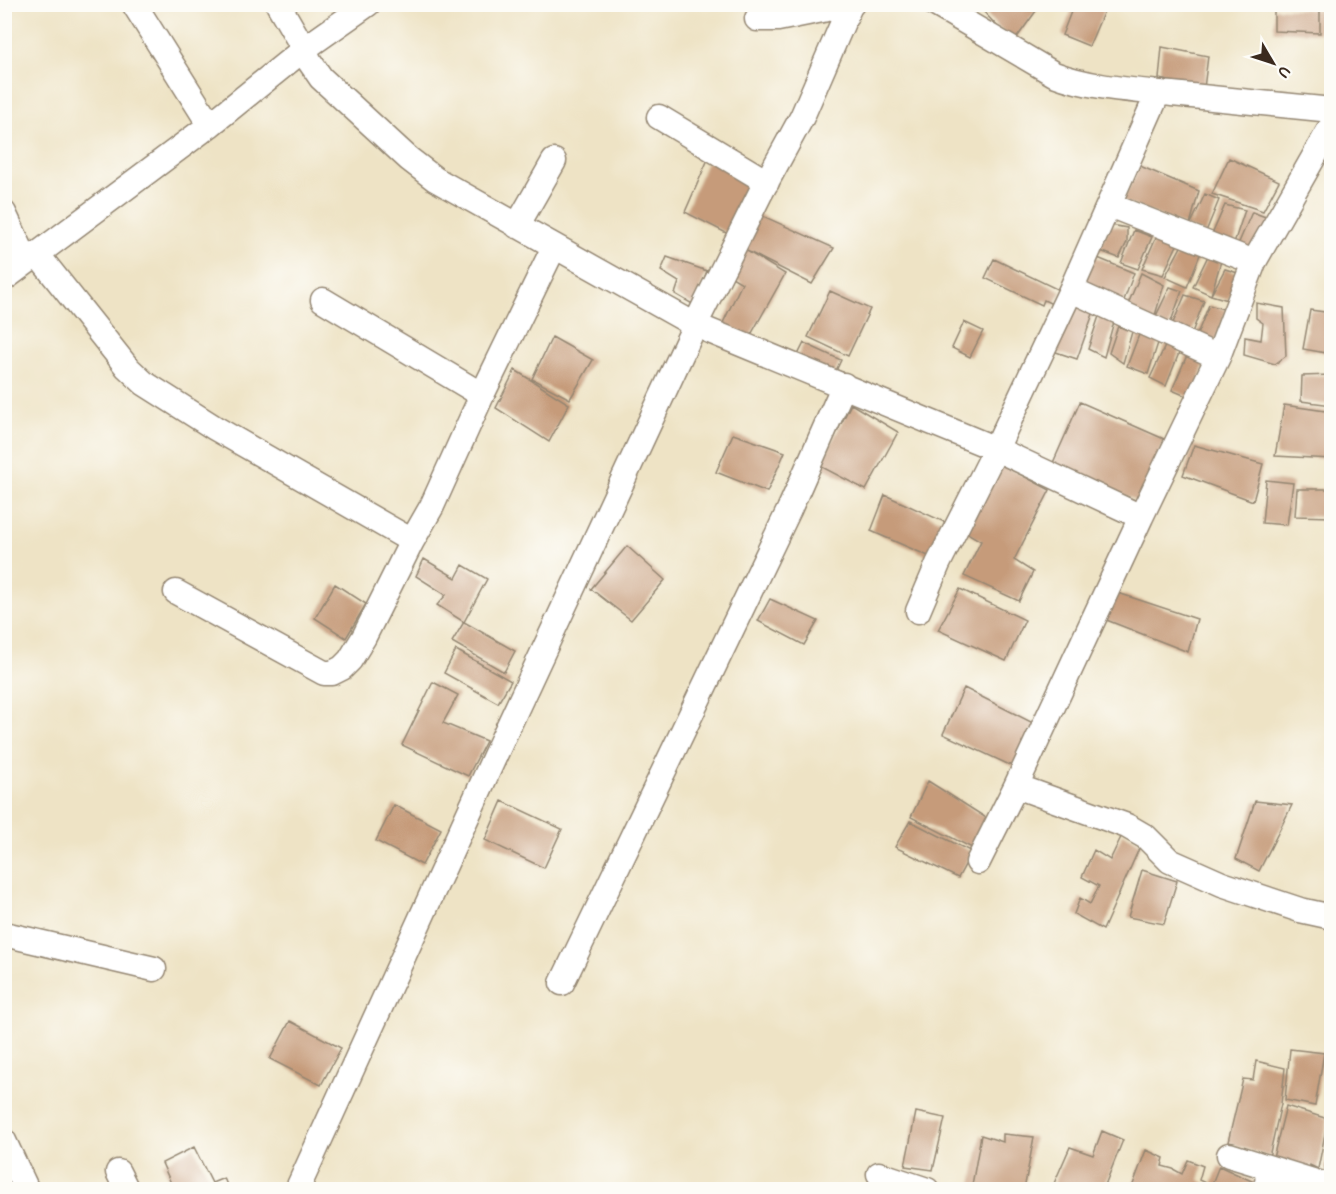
<svg xmlns="http://www.w3.org/2000/svg" width="1336" height="1194" font-family="'Patrick Hand',sans-serif">
<style>
.building{fill:#c69b7a}
.lines{fill:none;stroke-linecap:round;stroke-linejoin:round}
.minor-casing{stroke:#948672;stroke-width:27}
.minor{stroke:#fff;stroke-width:24}
</style>
<rect width="100%" height="100%" fill="#fdfcf7"/>
<filter id="ink" filterUnits="userSpaceOnUse"><feTurbulence type="fractalNoise" baseFrequency=".0167" numOctaves="2"/><feDisplacementMap in="SourceGraphic" scale="12" xChannelSelector="R" yChannelSelector="G"/><feConvolveMatrix kernelMatrix="1 2 1 2 8 2 1 2 1" color-interpolation-filters="sRGB"/></filter>
<filter id="wash" filterUnits="userSpaceOnUse"><feTurbulence type="fractalNoise" baseFrequency=".008" numOctaves="4" result="noise"/><feDisplacementMap in="SourceGraphic" scale="24" xChannelSelector="R" yChannelSelector="G"/><feGaussianBlur stdDeviation="1.35" result="paint"/><feColorMatrix in="noise" values="0 0 0 0 0 0 0 0 0 0 0 0 0 0 0 0 0 1.4 0 .05"/><feComposite in="paint" operator="in"/></filter>
<g filter="url(#wash)">
<rect width="100%" height="100%" fill="#eee3c5"/>
<g id="blocks">
<path class="building" d="M 990,4 L 1041,4 L 1013,43 L 983,11 Z
M 1074,4 L 1107,4 L 1089,46 L 1062,35 Z
M 1274,8 L 1320,10 L 1320,33 L 1274,31 Z
M 1162,47 L 1208,56 L 1204,88 L 1159,79 Z
M 709,157 L 762,181 L 734,237 L 685,212 Z
M 1229,158 L 1279,181 L 1263,211 L 1212,194 Z
M 1140,166 L 1199,191 L 1189,228 L 1205,194 L 1219,200 L 1205,234 L 1122,201 Z
M 1225,205 L 1245,210 L 1233,246 L 1210,239 Z
M 754,212 L 834,248 L 812,284 L 747,251 L 785,274 L 748,340 L 722,325 L 742,283 L 727,274 Z
M 1252,212 L 1271,219 L 1254,249 L 1237,247 Z
M 1110,225 L 1127,228 L 1127,242 L 1119,258 L 1098,250 Z
M 1134,230 L 1152,237 L 1138,269 L 1121,263 Z
M 1157,235 L 1178,243 L 1163,275 L 1142,269 Z
M 1182,245 L 1201,252 L 1187,287 L 1165,277 Z
M 1093,256 L 1134,273 L 1123,303 L 1081,282 Z
M 1208,256 L 1221,261 L 1211,295 L 1225,269 L 1241,274 L 1228,300 L 1211,295 L 1193,287 Z
M 667,257 L 707,271 L 694,305 L 675,294 L 679,282 L 661,271 Z
M 994,259 L 1061,291 L 1054,305 L 1044,300 L 1042,305 L 985,278 Z
M 1141,273 L 1164,285 L 1153,322 L 1170,287 L 1182,291 L 1169,327 L 1153,322 L 1126,309 Z
M 830,291 L 870,309 L 848,356 L 808,337 Z
M 1185,295 L 1204,301 L 1190,338 L 1170,330 Z
M 1256,303 L 1284,308 L 1286,356 L 1275,364 L 1244,355 L 1245,337 L 1261,340 L 1263,323 L 1256,318 Z
M 1074,305 L 1094,311 L 1077,359 L 1053,351 Z
M 1209,305 L 1227,310 L 1215,343 L 1196,337 Z
M 1310,310 L 1332,313 L 1332,354 L 1303,349 Z
M 1100,313 L 1115,318 L 1104,357 L 1088,349 Z
M 964,322 L 983,331 L 970,357 L 952,348 Z
M 1118,326 L 1132,332 L 1123,363 L 1109,353 Z
M 1140,332 L 1159,340 L 1148,374 L 1127,366 Z
M 552,337 L 593,360 L 570,399 L 532,379 Z
M 1167,342 L 1181,348 L 1166,386 L 1150,378 Z
M 804,343 L 841,360 L 834,375 L 797,357 Z
M 1188,353 L 1206,359 L 1193,399 L 1172,390 Z
M 515,370 L 569,404 L 549,442 L 496,408 Z
M 1332,375 L 1332,405 L 1301,401 L 1302,376 Z
M 1080,402 L 1164,439 L 1142,503 L 1052,465 Z
M 851,404 L 898,432 L 866,490 L 820,466 Z
M 1284,405 L 1332,412 L 1332,459 L 1275,456 Z
M 733,434 L 785,452 L 767,492 L 716,472 Z
M 1194,445 L 1263,464 L 1253,501 L 1183,475 Z
M 999,463 L 1050,490 L 1014,560 L 1033,572 L 1019,601 L 964,576 L 981,541 L 964,531 Z
M 1266,480 L 1293,483 L 1287,525 L 1262,523 Z
M 1297,489 L 1332,489 L 1332,517 L 1295,516 Z
M 885,495 L 951,525 L 933,558 L 871,531 Z
M 627,546 L 665,580 L 631,620 L 591,589 Z
M 424,559 L 456,578 L 463,565 L 487,579 L 464,622 L 515,651 L 504,672 L 452,642 L 464,622 L 437,605 L 446,595 L 416,576 Z
M 335,584 L 366,604 L 346,638 L 315,618 Z
M 960,589 L 1025,620 L 1006,661 L 938,630 Z
M 1115,592 L 1197,619 L 1188,652 L 1104,619 Z
M 770,599 L 818,621 L 804,645 L 758,621 Z
M 456,650 L 511,681 L 498,703 L 444,673 Z
M 433,682 L 458,695 L 443,723 L 486,741 L 468,776 L 402,745 Z
M 964,688 L 1035,724 L 1014,767 L 943,734 Z
M 928,781 L 988,819 L 974,849 L 911,817 Z
M 502,801 L 562,829 L 544,868 L 485,840 Z
M 1255,801 L 1292,805 L 1259,871 L 1236,859 Z
M 394,805 L 441,829 L 422,865 L 376,841 Z
M 910,821 L 972,852 L 958,878 L 895,847 Z
M 1123,833 L 1141,844 L 1103,930 L 1074,914 L 1080,898 L 1090,904 L 1099,886 L 1082,877 L 1094,850 L 1110,860 Z
M 1142,870 L 1177,881 L 1164,924 L 1128,917 Z
M 290,1021 L 341,1048 L 321,1085 L 270,1059 Z
M 1290,1049 L 1324,1053 L 1315,1106 L 1285,1100 Z
M 1256,1061 L 1285,1068 L 1281,1104 L 1269,1157 L 1228,1142 L 1243,1079 L 1253,1080 Z
M 1286,1106 L 1328,1119 L 1318,1169 L 1310,1165 L 1308,1172 L 1272,1162 Z
M 916,1112 L 945,1118 L 933,1170 L 905,1166 Z
M 1102,1131 L 1123,1140 L 1103,1190 L 1052,1188 L 1070,1147 L 1093,1155 Z
M 1003,1134 L 1034,1137 L 1024,1190 L 995,1190 L 972,1185 L 981,1135 L 1003,1142 Z
M 1329,1135 L 1332,1136 L 1332,1170 L 1325,1169 Z
M 194,1147 L 212,1183 L 224,1178 L 229,1190 L 174,1190 L 162,1163 Z
M 1146,1150 L 1164,1158 L 1162,1166 L 1173,1169 L 1182,1174 L 1188,1160 L 1203,1166 L 1199,1180 L 1211,1186 L 1219,1166 L 1258,1184 L 1256,1190 L 1131,1190 Z"/>
</g>
</g>
<g filter="url(#ink)">
<use href="#blocks" fill-opacity="0" stroke="#948672" stroke-width="1.5"/>
<g class="lines">
<g class="minor-casing">
<path id="minor" d="M 134,4 L 210,125
M 278,4 L 304,49 L 310,62 L 321,78 L 409,159 L 435,179 L 695,325 L 760,194 L 802,117 L 850,6
M 935,4 L 1054,74 C 1091,88 1132,90 1172,94 C 1225,99 1278,105 1332,110
M 757,19 L 778,19 L 852,4
M 1158,93 L 1071,290 L 996,449 L 1141,517 L 1016,786 L 1127,826 L 1146,837 L 1170,861 L 1222,884 L 1300,910 L 1332,917
M 659,117 L 767,182
M 1109,205 L 1254,262
M 4,213 L 27,262
M 517,226 L 554,161
M 37,254 L 127,367 L 144,383 L 215,428 L 412,541 L 432,506 L 482,395 L 554,247
M 4,279 L 210,125 L 304,49 L 368,4
M 1071,290 L 1218,357
M 323,300 L 482,395
M 1141,517 L 1218,357 L 1254,262 L 1332,125
M 176,592 L 324,673 L 332,673 L 342,668 L 350,660 L 364,637 L 412,541
M 978,862 L 1016,786
M 4,934 L 154,969
M 562,983 L 789,510 L 844,385
M 4,1141 L 27,1190
M 1229,1155 L 1332,1187
M 118,1172 L 127,1190
M 879,1174 L 927,1190
M 297,1190 L 503,738 L 695,325 L 996,449 L 938,564 L 918,611
M 1266,1190 L 1269,1168"/>
</g>
<use href="#minor" class="minor"/>
</g>
</g>
<rect width="1336" height="1194" fill="none" stroke="#fdfcf7" stroke-width="24"/>
<g transform="translate(1273 63) rotate(129)" stroke="#fdfcf7" stroke-width="4.5" paint-order="stroke">
<path d="M0-4.5L10 22L0 15L-10 22Z" fill="#3b2a1e"/>
<text y="-9" font-size="16" font-weight="bold" text-anchor="middle" fill="#3b2a1e">U</text>
</g>
</svg>
